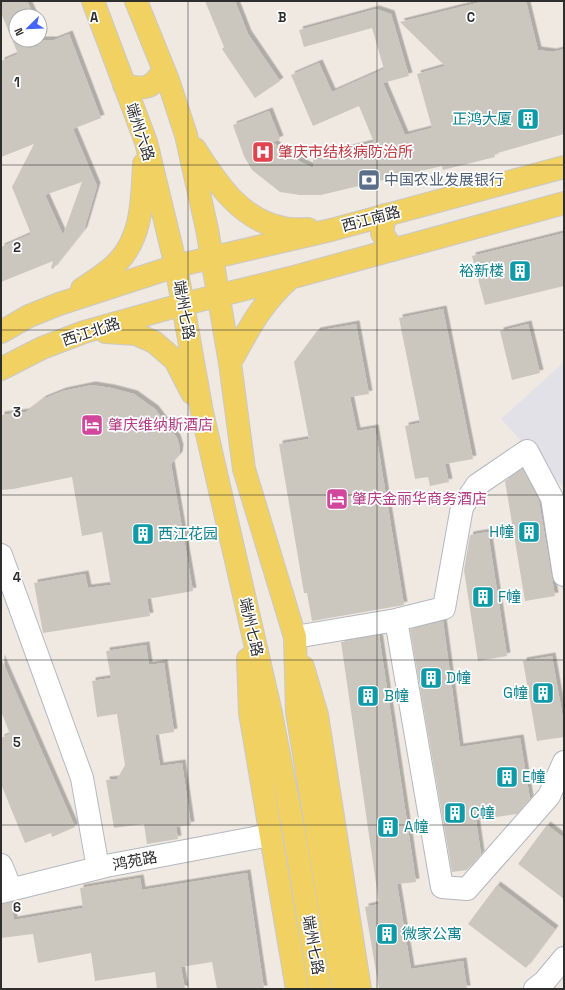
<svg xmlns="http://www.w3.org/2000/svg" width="565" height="990" font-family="'Space Grotesk','Noto Sans SC',sans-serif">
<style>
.industrial{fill:#e3e1e8}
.building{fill:#cbc7bf;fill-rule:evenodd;filter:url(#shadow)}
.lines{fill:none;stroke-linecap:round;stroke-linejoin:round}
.minor-casing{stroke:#b4b7c1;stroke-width:24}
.major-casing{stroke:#c9c9c9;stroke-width:24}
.minor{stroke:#fff;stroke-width:22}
.major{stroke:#f2d163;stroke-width:22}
.grid{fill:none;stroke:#2e2e2e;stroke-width:1;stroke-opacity:0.55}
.labels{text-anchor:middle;stroke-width:3.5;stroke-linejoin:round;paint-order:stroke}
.culture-label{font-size:15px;fill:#0d838f;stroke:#fff;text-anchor:start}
.street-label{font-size:15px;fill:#2e2e2e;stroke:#fff}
.health-label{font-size:15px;fill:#be3a42;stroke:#fff;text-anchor:start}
.service-label{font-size:15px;fill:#4e5e75;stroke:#fff;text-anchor:start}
.hotel-label{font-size:15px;fill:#b23c85;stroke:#fff;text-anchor:start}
.grid-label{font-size:13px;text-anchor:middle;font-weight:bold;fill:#2e2e2e;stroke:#fff;stroke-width:3.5;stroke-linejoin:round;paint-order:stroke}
</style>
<defs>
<filter id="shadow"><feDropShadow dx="3.5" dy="-3.5" stdDeviation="0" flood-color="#0004"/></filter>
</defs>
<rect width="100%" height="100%" fill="#efe9e1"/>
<path class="industrial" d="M 564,362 L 564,488 L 501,419 Z"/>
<path class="building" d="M 1,1 L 27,1 L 34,16 L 16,16 L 16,40 L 54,40 L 69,34 L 101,118 L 73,129 L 97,186 L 84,230 L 53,269 L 51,268 L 53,261 L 1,282 L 1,247 L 31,234 L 12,187 L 34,144 L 1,157 L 1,61 L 18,54 L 1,13 ZM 82,182 L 63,235 L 45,195 Z
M 205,1 L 235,1 L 248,34 L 280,81 L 255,98 L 222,49 L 224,47 Z
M 485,1 L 526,1 L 538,50 L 553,52 L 564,49 L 564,134 L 494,154 L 495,157 L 443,170 L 442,166 L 321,195 L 300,195 L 280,192 L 252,170 L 244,156 L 233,125 L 269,111 L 280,139 L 273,142 L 287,155 L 313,168 L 313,157 L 374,142 L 359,106 L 313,126 L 291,75 L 319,63 L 332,92 L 384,69 L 372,28 L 304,47 L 299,30 L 376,9 L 391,14 L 409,76 L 383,83 L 405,135 L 432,128 L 417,74 L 445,66 L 400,22 Z
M 564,233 L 564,286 L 485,305 L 472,256 Z
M 443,309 L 473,459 L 445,464 L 449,482 L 430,486 L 428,477 L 415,479 L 405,426 L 420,423 L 399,318 Z
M 356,324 L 369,394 L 350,397 L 357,431 L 375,428 L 404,605 L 312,621 L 307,593 L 304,593 L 279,444 L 309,439 L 294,362 L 317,331 Z
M 528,324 L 540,373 L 512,380 L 500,331 Z
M 92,385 L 111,388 L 134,394 L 155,409 L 177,438 L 180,448 L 179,455 L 171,464 L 193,591 L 147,599 L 150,616 L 43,633 L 34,583 L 85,574 L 88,588 L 111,585 L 102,532 L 82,536 L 72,477 L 13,489 L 1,490 L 1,415 L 26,412 L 43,399 L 63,391 Z
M 523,469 L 539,501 L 555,596 L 525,601 L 505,481 Z
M 488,532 L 507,656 L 478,661 L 464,570 L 470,535 Z
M 443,621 L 460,747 L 520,738 L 530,799 L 517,814 L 476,820 L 481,854 L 467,870 L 452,872 L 410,629 Z
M 379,635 L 416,882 L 397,884 L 411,969 L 463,961 L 467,989 L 379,989 L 365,907 L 379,904 L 341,642 Z
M 146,645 L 149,665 L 164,663 L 174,732 L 155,735 L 160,766 L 182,763 L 191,825 L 176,827 L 178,839 L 147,844 L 144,824 L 114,828 L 106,780 L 117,779 L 125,765 L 117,714 L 97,717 L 92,681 L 111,678 L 106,651 Z
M 552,656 L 564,724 L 564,737 L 537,741 L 523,661 Z
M 1,658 L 75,827 L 52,837 L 51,833 L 25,843 L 1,784 L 1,738 L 10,734 L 1,711 Z
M 547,825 L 564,838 L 564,899 L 518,864 Z
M 247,873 L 264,989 L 217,989 L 212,962 L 181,967 L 185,989 L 157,989 L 155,972 L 95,981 L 91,953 L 38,963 L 33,934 L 1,938 L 1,904 L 11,902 L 14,920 L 83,908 L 80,888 L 140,878 L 142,890 Z
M 497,885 L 555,929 L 526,968 L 468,924 Z"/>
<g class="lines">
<g class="minor-casing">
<path id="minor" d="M 1,555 L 82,778 L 98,868
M 396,620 L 442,887 L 467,889 L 549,796 L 564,762
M 295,637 L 396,620 L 444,608 L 462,507 L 477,485 L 527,451 L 552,498 L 564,575
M 1,865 L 11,889
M 1,892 L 106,866 L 270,835
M 535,989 L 544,982 L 564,958"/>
</g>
<g class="major-casing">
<path id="major" d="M 93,1 L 146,142 L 176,266 L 202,412 L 271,713 L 295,838 L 320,989
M 136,1 L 168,80 L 186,135 L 207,229 L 230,363 L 244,469 L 295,637 L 297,712 L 343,989
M 124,85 C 146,90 151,89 164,70
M 195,149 C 216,182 241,221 284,228 C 291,230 300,229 308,229
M 385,215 L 382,233 L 393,250
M 82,289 C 94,281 107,273 117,263 C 143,236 142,199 144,164
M 1,332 L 29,316 L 59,304 L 176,266 L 331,230 L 564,167
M 106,332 L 136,334 L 154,342 L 175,360 L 192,393
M 230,363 C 249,329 260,305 290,278
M 1,369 L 42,348 L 84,332 L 184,304 L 290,278 L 564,203
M 248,659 L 250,713 L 297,989
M 303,667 L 317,715 L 360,989"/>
</g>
<use href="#minor" class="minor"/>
<use href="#major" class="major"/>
</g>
<path class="grid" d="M 188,1 L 188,989M 377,1 L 377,989M 1,165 L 564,165M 1,330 L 564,330M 1,495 L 564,495M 1,660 L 564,660M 1,825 L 564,825"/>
<defs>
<g id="building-square" transform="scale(1.15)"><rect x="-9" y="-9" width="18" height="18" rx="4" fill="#0f9aa8" stroke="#fff"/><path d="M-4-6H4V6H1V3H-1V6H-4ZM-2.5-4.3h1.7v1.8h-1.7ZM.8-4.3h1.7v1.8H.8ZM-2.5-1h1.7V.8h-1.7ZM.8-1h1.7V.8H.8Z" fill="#fff"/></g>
<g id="hospital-square" transform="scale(1.15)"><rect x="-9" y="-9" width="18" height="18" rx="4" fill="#e0444e" stroke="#fff"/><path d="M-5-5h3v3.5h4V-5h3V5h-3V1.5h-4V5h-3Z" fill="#fff"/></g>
<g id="bank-square" transform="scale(1.15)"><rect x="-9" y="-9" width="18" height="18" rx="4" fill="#5c6f8a" stroke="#fff"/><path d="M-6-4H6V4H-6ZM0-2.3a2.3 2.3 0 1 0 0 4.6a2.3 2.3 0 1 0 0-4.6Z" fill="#fff"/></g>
<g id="hotel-square" transform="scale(1.15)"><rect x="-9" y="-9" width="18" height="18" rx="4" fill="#d1479c" stroke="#fff"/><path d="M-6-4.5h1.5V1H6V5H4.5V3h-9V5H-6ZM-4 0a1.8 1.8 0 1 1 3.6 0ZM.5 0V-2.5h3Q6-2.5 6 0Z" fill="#fff"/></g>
</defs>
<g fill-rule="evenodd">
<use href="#building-square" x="528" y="119"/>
<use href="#hospital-square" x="263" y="152"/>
<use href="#bank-square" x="369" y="180"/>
<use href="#building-square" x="520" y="271"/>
<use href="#hotel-square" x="92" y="425"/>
<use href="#hotel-square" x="337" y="499"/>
<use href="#building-square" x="529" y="532"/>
<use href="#building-square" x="143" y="534"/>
<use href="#building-square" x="483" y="597"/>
<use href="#building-square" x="431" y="678"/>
<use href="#building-square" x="543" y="693"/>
<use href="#building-square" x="368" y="696"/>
<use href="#building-square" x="507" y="777"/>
<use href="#building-square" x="455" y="813"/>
<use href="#building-square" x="388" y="827"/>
<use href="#building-square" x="387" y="934"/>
</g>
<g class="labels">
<g class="culture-label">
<text x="512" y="124" text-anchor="end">正鸿大厦</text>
<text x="504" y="276" text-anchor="end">裕新楼</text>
<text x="514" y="537" text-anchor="end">H幢</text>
<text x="158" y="539">西江花园</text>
<text x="498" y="602">F幢</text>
<text x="446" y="683">D幢</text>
<text x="528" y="698" text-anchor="end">G幢</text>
<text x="384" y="701">B幢</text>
<text x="522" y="782">E幢</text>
<text x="470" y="818">C幢</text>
<text x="404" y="832">A幢</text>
<text x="402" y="939">微家公寓</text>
</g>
<g class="street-label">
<text transform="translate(140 132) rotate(72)" y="5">端州六路</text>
<text transform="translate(371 219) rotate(-15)" y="5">西江南路</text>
<text transform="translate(184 310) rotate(80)" y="5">端州七路</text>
<text transform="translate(91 332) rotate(-18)" y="5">西江北路</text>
<text transform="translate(251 627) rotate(77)" y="5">端州七路</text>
<text transform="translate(135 861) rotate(-11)" y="5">鸿苑路</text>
<text transform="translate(313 945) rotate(80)" y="5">端州七路</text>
</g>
<g class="health-label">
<text x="278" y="157">肇庆市结核病防治所</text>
</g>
<g class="service-label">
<text x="384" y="185">中国农业发展银行</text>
</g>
<g class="hotel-label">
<text x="108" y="430">肇庆维纳斯酒店</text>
<text x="352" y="504">肇庆金丽华商务酒店</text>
</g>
</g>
<g class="grid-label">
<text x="94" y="22">A</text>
<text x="282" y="22">B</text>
<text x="471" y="22">C</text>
<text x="17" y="87">1</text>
<text x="17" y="252">2</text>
<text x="17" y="417">3</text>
<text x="17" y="582">4</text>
<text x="17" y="747">5</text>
<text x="17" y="912">6</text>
</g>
<rect width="565" height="990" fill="none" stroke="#2e2e2e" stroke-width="4"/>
<g transform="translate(28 28) rotate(247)"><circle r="19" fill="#ffffff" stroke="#ababab"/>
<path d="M0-3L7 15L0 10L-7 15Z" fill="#4264fb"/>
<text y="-6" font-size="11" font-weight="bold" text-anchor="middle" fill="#2e2e2e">N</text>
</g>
</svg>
